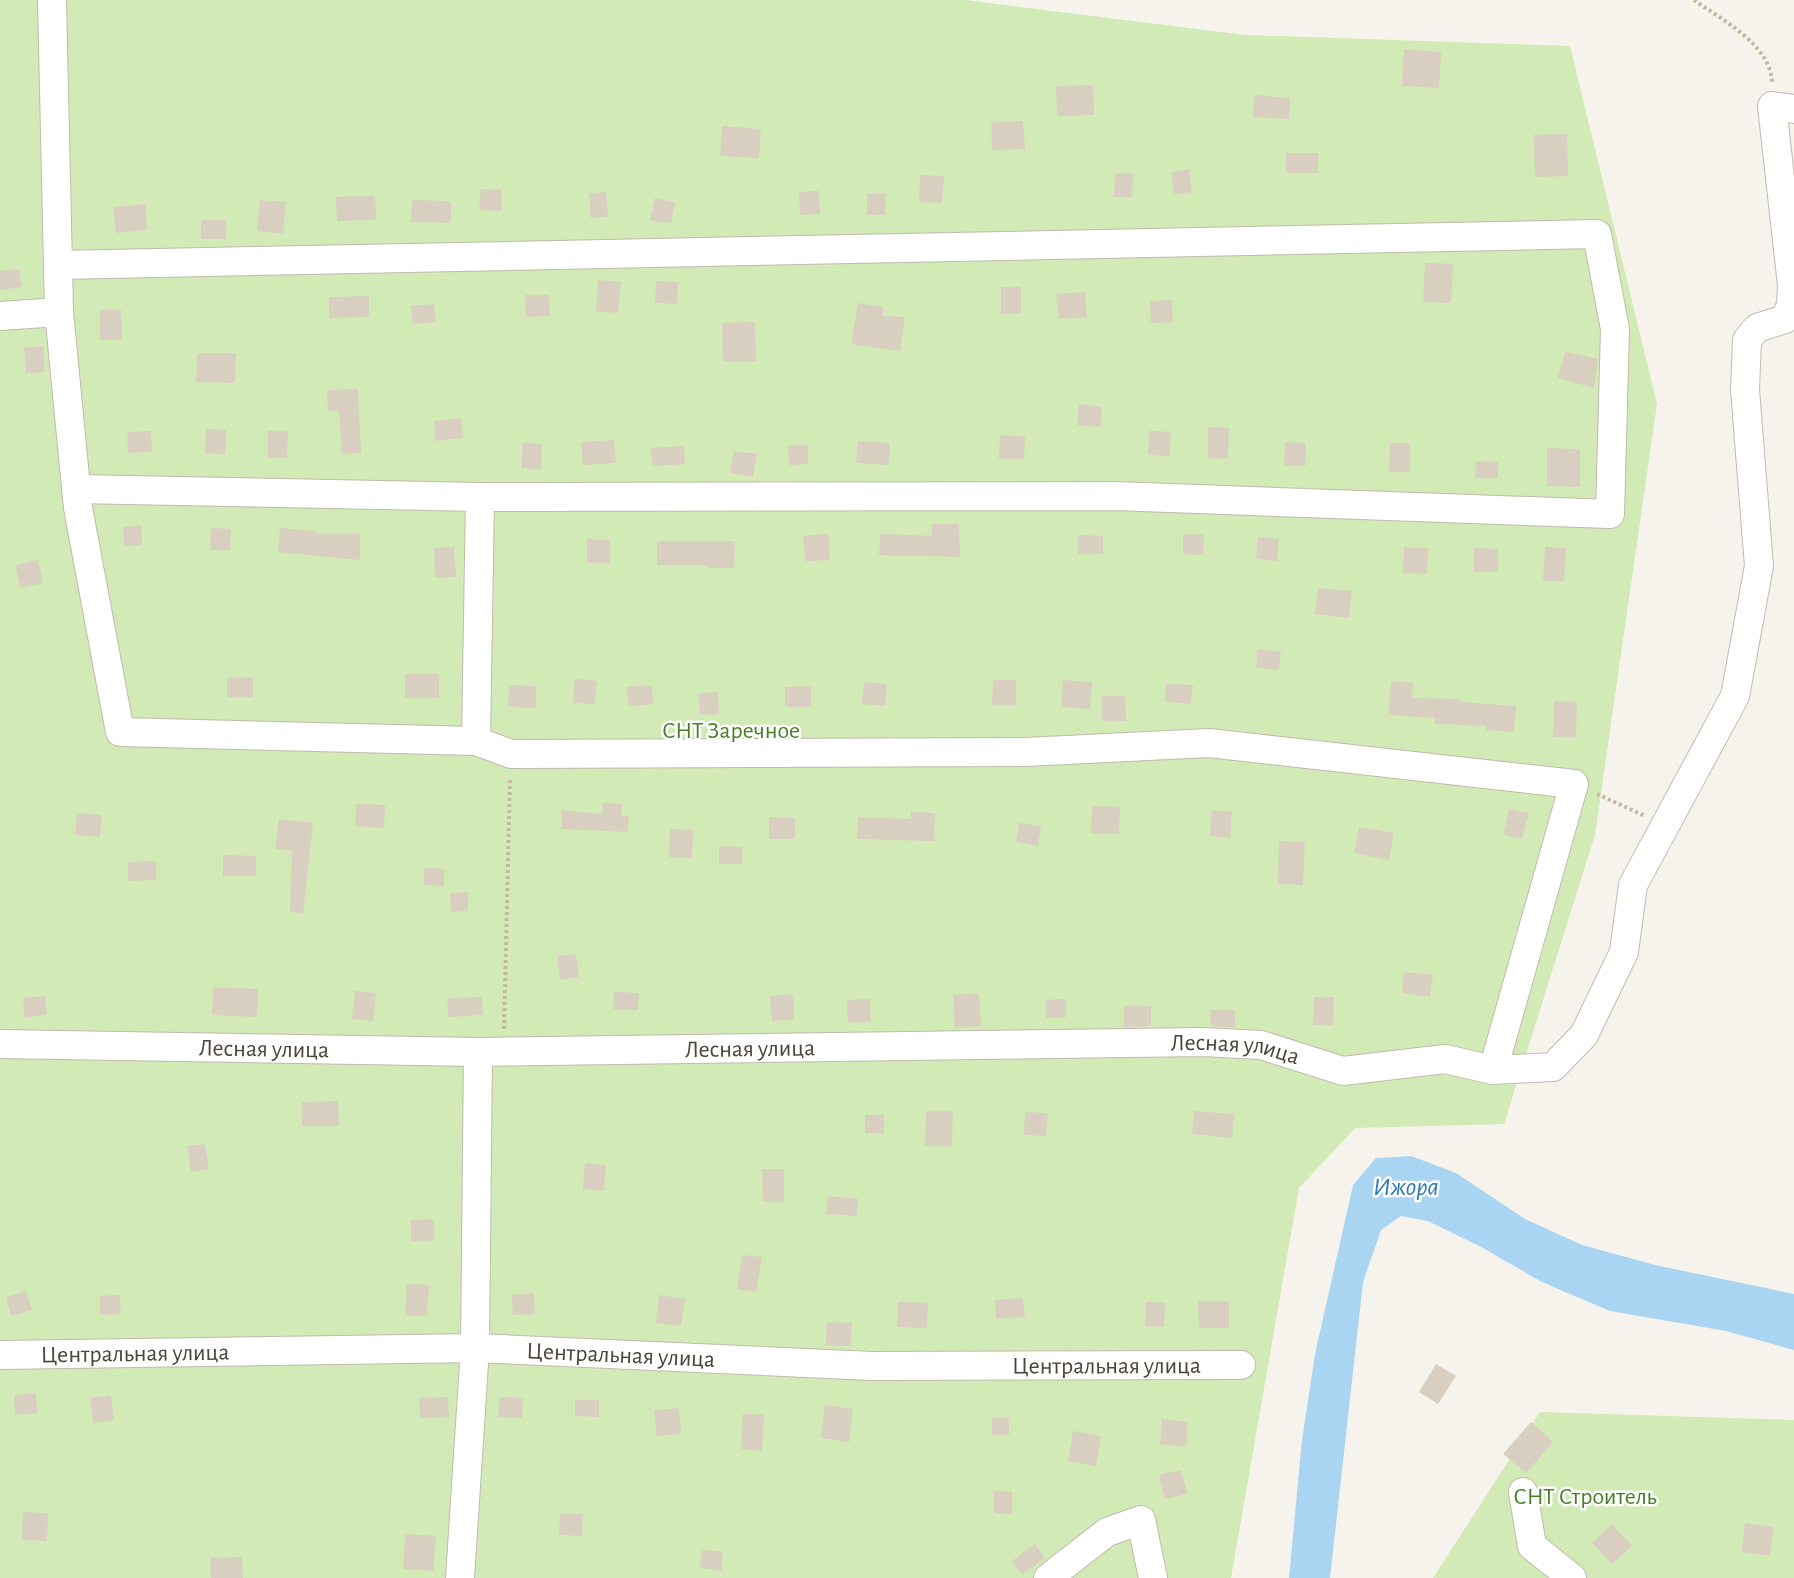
<svg xmlns="http://www.w3.org/2000/svg" width="1794" height="1578" font-family="'Alegreya Sans',sans-serif">
<style>
.green{fill:#d2eab5}
.water{fill:#a9d4f2}
.building{fill:#d8cfc1}
.lines{fill:none;stroke-linecap:round;stroke-linejoin:round}
.minor-casing{stroke:#c2bbae;stroke-width:30}
.path{stroke:#c4b79f;stroke-width:4;stroke-dasharray:3 3;stroke-linecap:butt}
.minor{stroke:#fff;stroke-width:28}
.labels{text-anchor:middle;stroke-width:5;stroke-linejoin:round;paint-order:stroke}
.park-label{font-size:24px;fill:#4a7f2a;stroke:#fff}
.street-label{font-size:24px;fill:#4b4439;stroke:#fff}
.water-label{font-size:26px;font-style:italic;fill:#2e7ab2;stroke:#fff}
</style>
<rect width="100%" height="100%" fill="#f6f3ec"/>
<path class="green" d="M 0,0 L 965,0 L 1245,35 L 1570,46 L 1657,404 L 1595,835 L 1504,1124 L 1355,1128 L 1299,1188 L 1231,1578 L 0,1578 Z
M 1540,1412 L 1794,1420 L 1794,1578 L 1433,1578 Z"/>
<path class="water" d="M 1411,1156 L 1456,1173 L 1525,1219 L 1582,1245 L 1655,1265 L 1794,1294 L 1794,1350 L 1726,1331 L 1610,1311 L 1542,1282 L 1483,1248 L 1428,1221 L 1401,1216 L 1381,1230 L 1363,1282 L 1330,1578 L 1289,1578 L 1302,1440 L 1315,1354 L 1353,1185 L 1376,1158 Z"/>
<path class="building" d="M 1404,49 L 1441,52 L 1439,88 L 1402,86 Z
M 1093,85 L 1094,115 L 1057,116 L 1056,86 Z
M 1254,95 L 1290,98 L 1289,119 L 1253,117 Z
M 1023,121 L 1025,149 L 992,150 L 991,122 Z
M 722,126 L 761,129 L 759,158 L 720,156 Z
M 1567,134 L 1568,176 L 1535,177 L 1534,135 Z
M 1286,153 L 1318,153 L 1318,173 L 1286,173 Z
M 1189,169 L 1192,192 L 1174,194 L 1171,172 Z
M 1115,173 L 1133,173 L 1132,197 L 1114,197 Z
M 920,175 L 944,176 L 942,203 L 919,202 Z
M 481,189 L 502,190 L 501,211 L 479,210 Z
M 819,191 L 820,214 L 800,215 L 799,192 Z
M 606,192 L 608,217 L 591,218 L 589,193 Z
M 867,193 L 886,194 L 885,215 L 867,215 Z
M 375,196 L 376,220 L 337,221 L 336,197 Z
M 655,198 L 675,202 L 671,224 L 650,220 Z
M 260,200 L 286,202 L 283,234 L 257,231 Z
M 412,200 L 451,201 L 451,223 L 411,222 Z
M 145,204 L 147,230 L 116,233 L 113,207 Z
M 201,220 L 226,220 L 226,239 L 201,239 Z
M 1425,263 L 1453,264 L 1451,303 L 1423,302 Z
M 19,269 L 22,287 L 0,290 L 0,271 Z
M 598,280 L 621,282 L 618,313 L 596,311 Z
M 656,281 L 678,282 L 677,304 L 655,303 Z
M 1001,287 L 1021,287 L 1021,313 L 1001,314 Z
M 1085,292 L 1087,317 L 1059,319 L 1056,294 Z
M 525,295 L 549,295 L 550,316 L 526,317 Z
M 369,296 L 369,317 L 329,318 L 329,297 Z
M 1172,300 L 1173,322 L 1151,323 L 1150,301 Z
M 858,303 L 883,307 L 883,316 L 905,317 L 900,351 L 851,344 Z
M 434,304 L 436,322 L 413,324 L 411,306 Z
M 100,310 L 121,310 L 122,340 L 100,340 Z
M 755,322 L 756,361 L 723,362 L 722,323 Z
M 43,346 L 45,372 L 26,373 L 24,348 Z
M 1565,351 L 1598,359 L 1594,388 L 1558,378 Z
M 197,353 L 236,353 L 235,383 L 196,382 Z
M 358,389 L 361,453 L 342,454 L 339,411 L 328,411 L 327,390 Z
M 1079,404 L 1102,407 L 1100,427 L 1077,425 Z
M 461,418 L 463,438 L 436,441 L 434,421 Z
M 1208,427 L 1229,428 L 1228,459 L 1208,458 Z
M 206,429 L 226,430 L 225,454 L 205,453 Z
M 151,431 L 152,452 L 128,453 L 127,432 Z
M 268,431 L 288,431 L 287,458 L 268,457 Z
M 1149,431 L 1171,432 L 1169,456 L 1148,455 Z
M 1000,435 L 1025,436 L 1024,459 L 999,459 Z
M 614,440 L 616,463 L 583,465 L 581,442 Z
M 858,441 L 890,443 L 889,465 L 856,463 Z
M 1285,442 L 1306,443 L 1305,466 L 1284,465 Z
M 523,443 L 542,444 L 541,470 L 521,468 Z
M 1390,443 L 1410,443 L 1410,472 L 1389,472 Z
M 788,445 L 808,445 L 808,464 L 789,465 Z
M 684,446 L 685,464 L 653,466 L 651,448 Z
M 1547,448 L 1580,449 L 1580,487 L 1547,486 Z
M 734,451 L 757,454 L 753,477 L 730,473 Z
M 1476,461 L 1498,462 L 1498,478 L 1475,478 Z
M 932,524 L 959,524 L 960,557 L 879,555 L 880,534 L 932,536 Z
M 141,525 L 142,545 L 124,546 L 123,527 Z
M 211,528 L 231,529 L 230,550 L 210,550 Z
M 280,528 L 316,531 L 316,534 L 360,534 L 360,560 L 278,552 Z
M 828,534 L 830,560 L 805,561 L 803,536 Z
M 1183,534 L 1204,535 L 1203,555 L 1183,554 Z
M 1078,535 L 1103,536 L 1103,554 L 1078,554 Z
M 1258,537 L 1279,539 L 1277,561 L 1256,559 Z
M 587,539 L 610,540 L 610,563 L 587,563 Z
M 657,541 L 735,541 L 734,568 L 708,568 L 708,565 L 657,565 Z
M 454,547 L 456,577 L 435,578 L 434,548 Z
M 1404,547 L 1428,548 L 1427,574 L 1403,573 Z
M 1545,547 L 1566,548 L 1564,581 L 1543,581 Z
M 1474,548 L 1498,549 L 1498,572 L 1474,572 Z
M 38,560 L 43,583 L 20,588 L 15,565 Z
M 1318,588 L 1352,591 L 1349,618 L 1315,614 Z
M 1258,649 L 1281,652 L 1279,670 L 1256,668 Z
M 405,674 L 439,674 L 439,698 L 405,698 Z
M 253,677 L 253,697 L 227,697 L 227,678 Z
M 575,679 L 597,681 L 595,704 L 573,703 Z
M 993,680 L 1016,680 L 1016,705 L 992,705 Z
M 1063,680 L 1092,682 L 1090,709 L 1061,707 Z
M 1391,681 L 1413,683 L 1412,698 L 1460,699 L 1459,702 L 1516,706 L 1514,732 L 1486,730 L 1486,726 L 1435,724 L 1435,718 L 1388,715 Z
M 864,682 L 887,684 L 885,706 L 862,704 Z
M 1166,684 L 1193,685 L 1191,704 L 1165,702 Z
M 509,685 L 536,686 L 536,708 L 508,707 Z
M 652,685 L 653,704 L 629,706 L 627,687 Z
M 811,686 L 811,707 L 785,707 L 785,687 Z
M 718,692 L 719,714 L 700,715 L 699,693 Z
M 1102,696 L 1125,696 L 1126,721 L 1102,721 Z
M 1554,701 L 1577,702 L 1576,737 L 1553,737 Z
M 603,803 L 622,804 L 621,816 L 629,816 L 628,832 L 561,829 L 562,810 L 602,814 Z
M 356,804 L 385,805 L 384,828 L 355,826 Z
M 1092,806 L 1120,807 L 1119,834 L 1091,833 Z
M 1509,809 L 1529,813 L 1522,839 L 1503,835 Z
M 1212,810 L 1232,812 L 1230,838 L 1210,836 Z
M 911,812 L 935,813 L 934,841 L 857,839 L 858,817 L 911,819 Z
M 77,813 L 102,815 L 100,837 L 75,835 Z
M 769,817 L 795,818 L 795,839 L 769,839 Z
M 279,819 L 313,823 L 303,913 L 290,912 L 292,851 L 275,849 Z
M 1019,823 L 1041,826 L 1038,846 L 1016,842 Z
M 1359,827 L 1394,833 L 1389,860 L 1354,853 Z
M 670,829 L 693,830 L 692,858 L 669,857 Z
M 1279,841 L 1305,842 L 1303,885 L 1278,884 Z
M 719,846 L 742,847 L 742,864 L 719,864 Z
M 223,855 L 256,856 L 256,876 L 223,876 Z
M 156,861 L 156,880 L 128,881 L 128,862 Z
M 424,868 L 444,869 L 444,886 L 424,885 Z
M 468,892 L 468,911 L 451,912 L 450,893 Z
M 576,954 L 579,977 L 560,980 L 557,956 Z
M 1404,972 L 1433,975 L 1430,997 L 1402,993 Z
M 213,987 L 258,989 L 257,1017 L 212,1015 Z
M 355,991 L 376,993 L 373,1021 L 352,1019 Z
M 614,992 L 639,993 L 638,1010 L 613,1009 Z
M 979,993 L 981,1026 L 955,1028 L 953,995 Z
M 793,994 L 794,1020 L 772,1021 L 770,996 Z
M 45,996 L 47,1015 L 24,1017 L 23,998 Z
M 482,997 L 483,1015 L 448,1017 L 447,998 Z
M 1314,997 L 1334,997 L 1333,1025 L 1313,1025 Z
M 870,999 L 871,1021 L 848,1023 L 847,1000 Z
M 1066,999 L 1066,1017 L 1046,1018 L 1046,1000 Z
M 1124,1006 L 1151,1006 L 1151,1026 L 1124,1027 Z
M 1210,1010 L 1235,1010 L 1235,1027 L 1211,1026 Z
M 338,1101 L 339,1126 L 302,1126 L 302,1102 Z
M 926,1111 L 953,1111 L 952,1146 L 925,1146 Z
M 1194,1111 L 1234,1114 L 1232,1138 L 1192,1134 Z
M 1025,1112 L 1048,1113 L 1046,1136 L 1024,1135 Z
M 865,1115 L 884,1115 L 884,1133 L 865,1133 Z
M 205,1144 L 209,1169 L 191,1172 L 187,1146 Z
M 585,1163 L 606,1165 L 604,1191 L 583,1189 Z
M 762,1169 L 784,1169 L 784,1202 L 763,1202 Z
M 828,1196 L 858,1199 L 857,1216 L 826,1214 Z
M 434,1219 L 434,1241 L 411,1241 L 411,1220 Z
M 742,1255 L 762,1257 L 756,1292 L 737,1289 Z
M 407,1284 L 429,1285 L 427,1316 L 405,1315 Z
M 26,1291 L 32,1310 L 11,1316 L 6,1297 Z
M 534,1293 L 535,1314 L 513,1315 L 512,1295 Z
M 120,1295 L 121,1314 L 100,1315 L 100,1296 Z
M 659,1295 L 685,1299 L 681,1326 L 656,1323 Z
M 1023,1298 L 1025,1317 L 996,1319 L 995,1300 Z
M 1198,1301 L 1229,1301 L 1229,1328 L 1199,1328 Z
M 898,1302 L 928,1303 L 927,1328 L 897,1327 Z
M 1146,1302 L 1165,1303 L 1164,1327 L 1145,1326 Z
M 827,1322 L 852,1323 L 851,1346 L 826,1345 Z
M 1436,1364 L 1456,1376 L 1438,1404 L 1419,1392 Z
M 36,1393 L 37,1413 L 15,1415 L 14,1395 Z
M 111,1395 L 114,1420 L 93,1423 L 90,1398 Z
M 448,1397 L 449,1417 L 420,1418 L 419,1398 Z
M 500,1397 L 523,1398 L 522,1418 L 498,1417 Z
M 575,1400 L 599,1400 L 599,1417 L 575,1416 Z
M 825,1405 L 853,1409 L 849,1442 L 821,1438 Z
M 679,1408 L 681,1434 L 657,1436 L 654,1410 Z
M 743,1414 L 764,1415 L 762,1451 L 741,1449 Z
M 992,1418 L 1009,1418 L 1009,1435 L 992,1435 Z
M 1162,1419 L 1188,1422 L 1186,1447 L 1160,1444 Z
M 1531,1422 L 1553,1442 L 1526,1473 L 1503,1454 Z
M 1073,1431 L 1101,1436 L 1096,1466 L 1068,1461 Z
M 1181,1470 L 1187,1494 L 1165,1499 L 1159,1475 Z
M 994,1491 L 1012,1492 L 1012,1514 L 994,1513 Z
M 23,1512 L 48,1513 L 47,1541 L 22,1540 Z
M 560,1514 L 583,1514 L 582,1536 L 559,1535 Z
M 1745,1523 L 1774,1527 L 1770,1556 L 1742,1552 Z
M 1612,1524 L 1632,1546 L 1612,1564 L 1592,1543 Z
M 405,1534 L 436,1536 L 433,1571 L 403,1569 Z
M 1035,1544 L 1045,1558 L 1022,1575 L 1012,1561 Z
M 702,1550 L 723,1552 L 721,1571 L 700,1568 Z
M 242,1557 L 243,1578 L 211,1578 L 210,1558 Z"/>
<g class="lines">
<g class="minor-casing">
<g id="minor">
<path d="M 58,265 L 1597,234 L 1615,329 L 1610,514 L 1115,496 L 480,497 L 476,741"/>
<path d="M 59,312 L 78,508 L 120,732 L 476,741 L 511,754 L 1026,752 L 1209,743 L 1574,784 L 1493,1070"/>
<path d="M 0,316 L 59,312 L 52,0"/>
<path d="M 76,489 L 480,497"/>
<path id="s1" d="M 0,1044 L 478,1052 L 1203,1042 L 1261,1045 L 1343,1071 L 1445,1059 L 1493,1070 L 1553,1067 L 1584,1035 L 1624,952 L 1633,885 L 1735,696 L 1759,566 L 1745,390 L 1747,340 L 1757,328 L 1785,319 L 1791,305 L 1792,285 L 1772,106 L 1794,109"/>
<path id="s2" d="M 0,1355 L 475,1348 L 872,1366 L 1241,1365"/>
<path d="M 1523,1492 L 1532,1546 L 1572,1578"/>
<path d="M 460,1578 L 475,1348 L 478,1052"/>
<path d="M 1048,1578 L 1107,1532 L 1141,1520 L 1153,1578"/>
</g>
</g>
<path class="path" d="M 1694,0 C 1722,20 1772,45 1772,84
M 1597,794 L 1645,816
M 504,1029 L 510,778"/>
<use href="#minor" class="minor"/>
</g>
<g class="labels">
<g class="park-label">
<text x="731" y="738">СНТ Заречное</text>
<text x="1585" y="1504">СНТ Строитель</text>
</g>
<g class="street-label">
<text dy="8" stroke="none"><textPath href="#s1" startOffset="750">Лесная улица</textPath></text>
<text dy="8" stroke="none"><textPath href="#s1" startOffset="264">Лесная улица</textPath></text>
<text dy="8" stroke="none"><textPath href="#s1" startOffset="1236">Лесная улица</textPath></text>
<text dy="8" stroke="none"><textPath href="#s2" startOffset="135">Центральная улица</textPath></text>
<text dy="8" stroke="none"><textPath href="#s2" startOffset="621">Центральная улица</textPath></text>
<text dy="8" stroke="none"><textPath href="#s2" startOffset="1107">Центральная улица</textPath></text>
</g>
<g class="water-label">
<text x="1406" y="1195">Ижора</text>
</g>
</g>
</svg>
